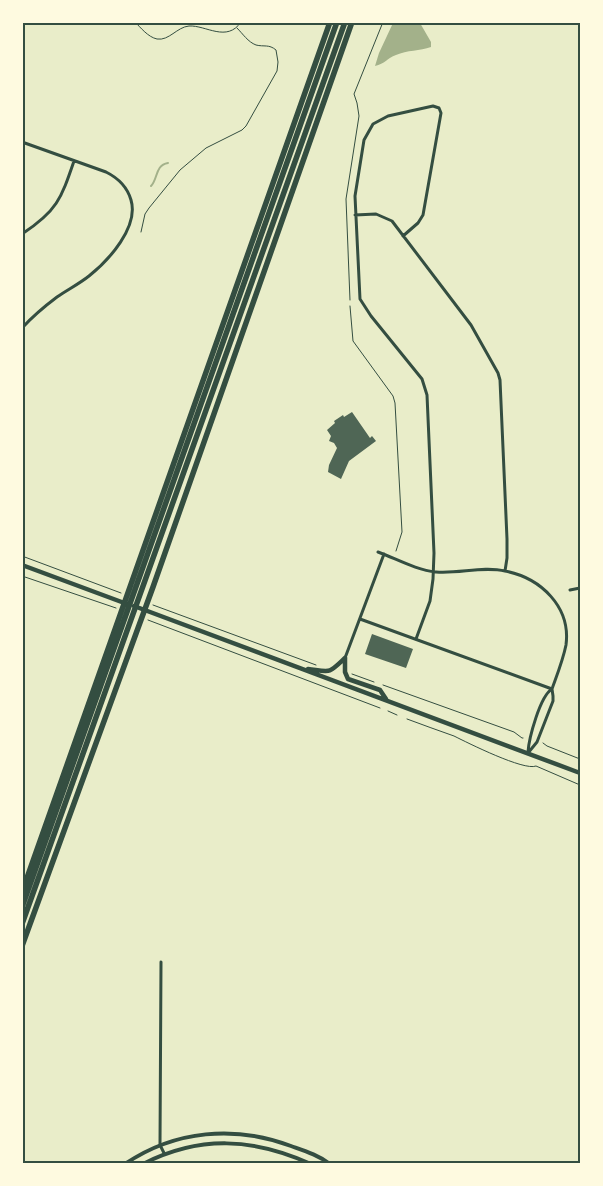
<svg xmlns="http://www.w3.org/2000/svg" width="603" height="1186" font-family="'Public Sans',sans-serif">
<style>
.water{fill:#a3b18a}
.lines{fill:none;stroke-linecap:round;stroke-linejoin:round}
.stream{stroke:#a3b18a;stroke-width:2}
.building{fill:#4f6655}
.path{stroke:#344e41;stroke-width:1}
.minor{stroke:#344e41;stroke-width:3}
.tertiary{stroke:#344e41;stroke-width:4}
.secondary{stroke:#344e41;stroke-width:4.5}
.motorway{stroke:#344e41;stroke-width:5.5}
.neatline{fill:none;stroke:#344e41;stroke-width:2}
</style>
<rect width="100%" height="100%" fill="#e9edc9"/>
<path class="water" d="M 393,23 L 420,23 L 431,42 L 431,47 C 420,51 407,50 396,55 C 387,58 385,64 375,66 L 379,53 Z"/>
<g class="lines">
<path class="stream" d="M 151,186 C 158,179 155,165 168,163"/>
</g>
<path class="building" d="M 352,412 L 370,438 L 372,436 L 376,441 L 349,461 L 341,479 L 328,472 L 329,465 L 337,448 L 334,443 L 329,441 L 331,436 L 327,430 L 335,423 L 334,421 L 343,415 L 344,417 Z
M 372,634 L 413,649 L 406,668 L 365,654 Z"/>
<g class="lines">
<path class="path" d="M 135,22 C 141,28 148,37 157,39 C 169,41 177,27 189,26 C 206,25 227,43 241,22
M 141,232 L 145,214 L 149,208 L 180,170 L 206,148 L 242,130 L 246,126 L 277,71 L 278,62 L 276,50 C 269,44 264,47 256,45 C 248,42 243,34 237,28
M 350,300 L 346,199 L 359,116 L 357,103 L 354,94 L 383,22
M 350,306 L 353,341 L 393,396 L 395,403 L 402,532 L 396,551
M 22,556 L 121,593
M 22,576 L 116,608
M 153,605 L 316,665
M 148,620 L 380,708
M 352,674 L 374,682
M 383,685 L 514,732 L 522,738 L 523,738
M 388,711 L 397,715
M 407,719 C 422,725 438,730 454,736 C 468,743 524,771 536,766 L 580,785
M 543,743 L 547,746 L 580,759"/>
<path class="minor" d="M 22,142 L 106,172 C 118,178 127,186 131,200 C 139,227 109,260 89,276 C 79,284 67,290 57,297 C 45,306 33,316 22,328
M 355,215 L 376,214 L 392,221 L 471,325 L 498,373 L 500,380 L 507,539 L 507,558 L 505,571
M 22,234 C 57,211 61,199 74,161
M 403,236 L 418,223 L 423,215 L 441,113 L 439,108 L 433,106 L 388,116 L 373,124 L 364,140 L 355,196 L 360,299 L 371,316 L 422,379 L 427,395 L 434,553 L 433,579 L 430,601 L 416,639
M 378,552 C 397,559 416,570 436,572 C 459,574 482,566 505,571 C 541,578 571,607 566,645 C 563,660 557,675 552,689 L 553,696 L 553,701 L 537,742 L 528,753
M 570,590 L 580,588
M 360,619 L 552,689
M 345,658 L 384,554
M 528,752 C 529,738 540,696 552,689
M 161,962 L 160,1145 L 164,1153"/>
<path class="tertiary" d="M 125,1164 C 175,1130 235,1125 291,1146 C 305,1151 318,1155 330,1164
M 143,1164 C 200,1135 253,1138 311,1164"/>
<path class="secondary" d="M 22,565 L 127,604
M 134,606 L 580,773
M 345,658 L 345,672 L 348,679 L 380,690 L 386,699
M 308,669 C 332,672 328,674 345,658"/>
<path class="motorway" d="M 22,892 L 330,22
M 22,907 L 337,22
M 22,924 L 345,22
M 22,946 L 153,587 L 352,22"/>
</g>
<rect width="603" height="1186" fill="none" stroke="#fefae0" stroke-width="48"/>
<rect x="24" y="24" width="555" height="1138" class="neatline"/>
</svg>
